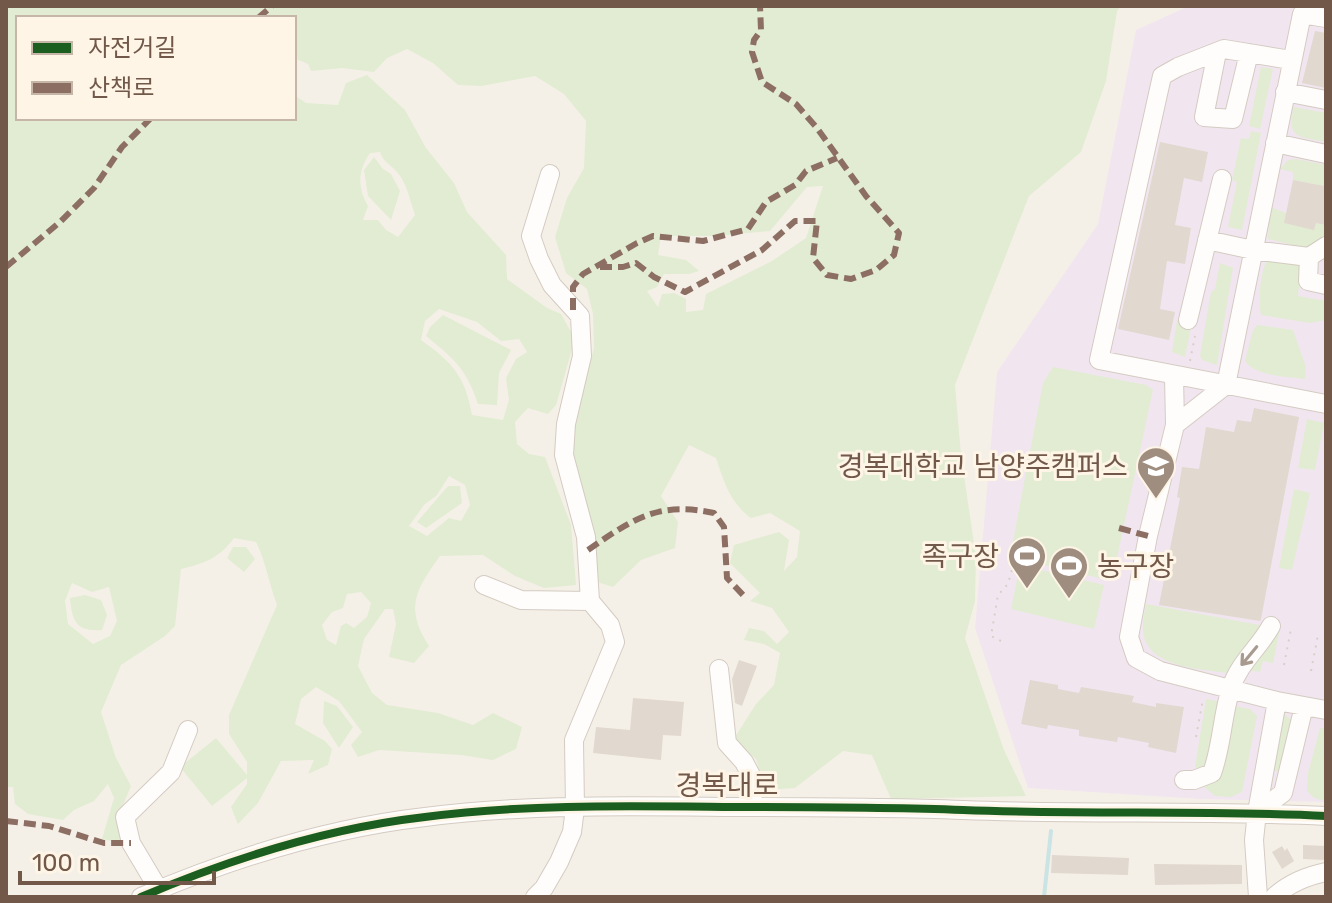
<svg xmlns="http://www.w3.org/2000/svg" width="1332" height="903" font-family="Rubik,'Noto Sans KR',sans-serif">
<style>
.education{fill:#f1e6f0}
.green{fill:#e1ecd2;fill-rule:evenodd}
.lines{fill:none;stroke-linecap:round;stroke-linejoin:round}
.stream{stroke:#cae3e5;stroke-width:4}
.building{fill:#e1d8cf}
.minor-casing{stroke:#d4cbc2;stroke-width:20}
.path{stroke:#d7cfc9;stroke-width:2;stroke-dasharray:2 6;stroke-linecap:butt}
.minor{stroke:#fefdfb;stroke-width:18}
.quiet{stroke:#8d6e63;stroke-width:6;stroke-dasharray:12 6;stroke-linecap:butt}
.cycleway-casing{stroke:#fef5e7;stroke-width:13}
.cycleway{stroke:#1b5e20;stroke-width:8}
.oneway{stroke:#a99a90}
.labels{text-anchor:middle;stroke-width:6;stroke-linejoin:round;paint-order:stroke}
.poi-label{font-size:28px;fill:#715849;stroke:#fef5e7;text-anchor:end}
.street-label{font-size:28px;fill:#715849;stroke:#fef5e7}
</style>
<rect width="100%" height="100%" fill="#f5f0e7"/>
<path class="education" d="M 1189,6 L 1326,6 L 1326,802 L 1199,799 L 1028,788 L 975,628 L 997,372 L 1098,224 L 1136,30 Z"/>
<path class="green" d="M 6,6 L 1121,6 L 1117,11 L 1106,81 L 1081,152 L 1029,196 L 955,385 L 961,455 L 976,557 L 975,601 L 965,638 L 1004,750 L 1026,796 L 891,799 L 872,755 L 843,751 L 795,788 L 765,790 L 756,759 L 740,745 L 735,737 L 756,704 L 774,685 L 780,653 L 764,644 L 744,640 L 749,628 L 764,631 L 777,644 L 789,632 L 772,608 L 750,601 L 760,593 L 730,563 L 734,545 L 779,532 L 789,540 L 784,571 L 797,557 L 800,531 L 770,513 L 751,518 C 730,503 724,482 716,458 L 689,445 L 661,496 L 678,522 L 675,548 L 641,560 L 613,587 L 594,581 L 570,455 L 575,420 L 594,348 L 593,314 L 587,289 L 566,273 L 555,237 L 567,198 L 584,168 L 586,121 L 564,94 L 535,76 L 481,86 L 458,85 L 433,63 L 407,49 L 387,58 L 374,72 L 342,68 L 311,71 L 308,64 L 294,58 L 294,18 L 18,18 L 18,118 L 294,118 L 294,95 L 306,103 L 338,105 L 346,83 L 367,75 L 405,110 L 426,148 L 454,183 L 467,212 L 506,255 L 507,279 L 547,308 L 561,314 L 575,339 L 556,405 L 548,414 L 528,408 L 515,422 L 517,444 L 529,454 L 545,457 L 571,525 L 576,585 L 544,588 L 515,576 L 483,555 L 440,556 C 416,589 404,608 429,646 L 414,663 L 389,657 L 396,624 L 393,609 L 385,609 L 364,639 L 358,666 L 372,693 L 387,705 L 438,713 L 473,725 L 493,713 L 522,727 L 516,749 L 493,760 L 461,755 L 379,750 L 358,757 L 351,745 L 362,732 L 339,701 L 316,687 L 301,699 L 295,724 L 325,741 L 332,749 L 328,765 L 308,774 L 314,760 L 281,761 L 258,803 L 238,824 L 231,807 L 247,784 L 247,778 L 212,806 L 180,767 L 216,738 L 247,775 L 247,762 L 229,734 L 229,715 L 277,605 C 269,584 266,562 256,542 L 234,538 C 220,558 203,564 181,569 L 175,626 L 165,636 L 121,665 L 101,712 L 116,758 L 131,786 L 118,817 L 122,843 L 102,839 L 114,798 L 108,784 L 94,801 L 74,810 L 63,820 L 28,814 L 15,804 L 13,787 L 6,787 ZM 380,152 C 384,163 390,164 397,172 C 407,183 410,201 415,215 L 398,237 L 386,230 L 378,220 L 363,220 L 368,206 C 357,188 358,170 370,153 ZM 823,186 L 806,238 L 772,261 L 706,294 L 703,310 L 686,312 L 686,299 L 674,293 L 662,294 L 658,307 L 647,291 L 657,287 L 664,274 L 689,274 L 699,271 L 686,260 L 658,255 L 661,236 L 718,236 L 770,231 L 807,187 ZM 439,309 L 477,322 L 501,341 L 519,339 L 527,352 L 516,359 L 506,378 L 509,400 L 503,420 L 472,415 C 465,376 453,363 421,340 L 425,321 ZM 449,476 L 465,485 L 470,505 L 461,521 L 449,518 L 427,536 L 409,526 L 424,505 L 437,495 ZM 72,583 L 92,592 L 109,587 L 117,621 L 110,636 L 93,644 L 68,624 L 65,601 ZM 361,592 L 371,603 L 367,617 L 354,628 L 346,623 L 341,626 L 336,645 L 327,640 L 322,625 L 332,612 L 343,608 L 347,594 Z
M 1261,67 L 1273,69 L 1260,129 L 1249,126 Z
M 1294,107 L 1326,113 L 1326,142 C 1300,137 1285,139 1294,107 Z
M 1251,131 L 1261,133 L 1242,230 L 1228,227 L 1237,182 L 1232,180 L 1241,138 L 1249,139 Z
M 374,157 L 383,169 L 391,174 L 400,191 L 391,220 L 368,196 L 364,170 Z
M 1296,159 L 1326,165 L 1326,190 L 1324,186 L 1293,180 L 1293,172 L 1280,169 L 1288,160 Z
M 1270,207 L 1286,213 L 1285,223 L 1314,229 L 1316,223 L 1326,225 L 1326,239 L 1310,249 L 1268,239 Z
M 1269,258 L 1301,264 L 1298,296 L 1326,301 L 1326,320 L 1310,323 L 1261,315 C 1258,302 1260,267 1269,258 Z
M 1220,263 L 1233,268 L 1217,365 L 1202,360 L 1200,355 L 1211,292 L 1215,289 Z
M 443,315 L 511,350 L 499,373 L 497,405 L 478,404 C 466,368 454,359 426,336 L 430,327 Z
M 1177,320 L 1192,322 L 1185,357 L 1172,352 Z
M 1257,325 L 1293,330 L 1306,367 L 1305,379 C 1287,376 1256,377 1245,361 L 1253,330 Z
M 1053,367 L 1146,385 L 1153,390 L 1112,581 L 1010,557 L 1043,383 Z
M 1307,419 L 1324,423 L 1315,470 L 1298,468 Z
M 448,486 L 460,486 L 462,503 L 426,528 L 417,522 Z
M 1294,489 L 1310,493 L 1292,570 L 1279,568 Z
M 233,547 L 246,547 L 255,559 L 244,572 L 227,558 Z
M 1020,565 L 1104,585 L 1094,629 L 1011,609 Z
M 85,595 L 101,600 L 107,615 L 102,630 C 76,632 72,621 70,598 Z
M 1146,604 L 1265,626 L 1234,674 C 1205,669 1145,669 1143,630 C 1142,622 1145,612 1146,604 Z
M 1274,627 L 1280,628 L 1273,663 L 1263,661 L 1260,672 L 1248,670 Z
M 1206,699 L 1221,702 L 1209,762 L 1205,767 L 1198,769 L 1195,767 Z
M 324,701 L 337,706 L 353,727 L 339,748 L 323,723 Z
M 1234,706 L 1250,709 L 1257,716 L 1242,792 L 1231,797 L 1215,796 L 1202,785 Z
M 1284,714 L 1292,720 L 1280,772 L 1272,770 L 1279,717 Z
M 1320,728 L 1326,729 L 1326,801 L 1314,798 L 1307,791 L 1308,773 Z"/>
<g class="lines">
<path class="stream" d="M 1044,897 L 1051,831"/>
</g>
<path class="building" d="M 1315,31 L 1326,33 L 1326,88 L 1302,83 Z
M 1160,142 L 1208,152 L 1202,182 L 1184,178 L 1175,225 L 1191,228 L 1185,264 L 1167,261 L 1160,309 L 1175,312 L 1169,340 L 1118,329 Z
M 1293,180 L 1324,186 L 1326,225 L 1316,223 L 1314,230 L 1284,223 Z
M 1254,408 L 1299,417 L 1261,619 L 1260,621 L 1159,605 L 1180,498 L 1177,497 L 1182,467 L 1199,469 L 1206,427 L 1234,432 L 1237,420 L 1251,422 Z
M 739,660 L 757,666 L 742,706 L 735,703 L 732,679 Z
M 1030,680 L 1058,685 L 1058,689 L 1079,693 L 1081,687 L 1134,696 L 1132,702 L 1156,707 L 1156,703 L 1184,707 L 1176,753 L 1148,747 L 1149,743 L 1118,737 L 1117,742 L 1079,736 L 1079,730 L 1048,725 L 1047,729 L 1021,724 Z
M 633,698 L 684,702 L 681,736 L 663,735 L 661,760 L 593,753 L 596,727 L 630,730 Z
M 1303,845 L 1326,846 L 1326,860 L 1303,859 Z
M 1282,846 L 1285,851 L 1287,848 L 1294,861 L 1282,869 L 1272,852 Z
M 1052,855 L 1129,858 L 1128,875 L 1051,873 Z
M 1154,864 L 1242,865 L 1242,884 L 1155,885 Z"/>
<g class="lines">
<g class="minor-casing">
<path id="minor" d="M 1217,52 L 1204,117 L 1233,119 L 1249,53
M 1291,60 L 1224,49 L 1178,67 L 1162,76 L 1099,360 L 1326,404
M 1285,92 L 1326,100
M 1275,143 L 1326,154
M 1207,240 L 1253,250 L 1309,257 L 1326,246
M 1309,257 L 1308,281 L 1326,285
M 1188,320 L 1222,179
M 1174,376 L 1175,425 L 1148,536 L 1129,637 L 1136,658 L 1160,671 L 1277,701 L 1326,710
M 1175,425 L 1226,385 L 1302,14 L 1326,18
M 484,585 L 521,600 L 590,601
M 719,669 L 727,743 L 744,762 L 754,781 L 752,807
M 1184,780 L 1194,780 L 1212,773 C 1222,746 1222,716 1231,688 C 1239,663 1259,648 1271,626
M 1257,812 L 1283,793 L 1304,706
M 159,890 L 131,843 L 125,817 L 171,772 L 188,730
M 141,897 C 230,859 329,828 425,817 C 525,804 627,806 727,807 C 806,807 885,807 963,810 C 1084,815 1205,810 1326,816
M 535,897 L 544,888 L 559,862 L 572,832 L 575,808 L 574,740 L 615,642 L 610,625 L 590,601 L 586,537 L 564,455 L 566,424 L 582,356 L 580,316 L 552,285 L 539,259 L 531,236 L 550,174
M 1258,897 L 1254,840 L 1257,812 L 1277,701
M 1274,897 C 1289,883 1307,876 1326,872"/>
</g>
<path class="path" d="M 1190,361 L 1195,336
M 1001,641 L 991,636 L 998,595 L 1008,584 L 1016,555
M 1284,665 L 1291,629
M 1311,671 L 1318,635
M 1196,737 L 1203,699"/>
<use href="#minor" class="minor"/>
<path class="quiet" d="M 258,18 L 272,6
M 6,267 L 60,222 L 94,188 L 122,147 L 151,118
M 600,267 L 623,267 L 636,263 L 654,277 L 685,292 L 762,250 L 795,221 L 817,221 L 813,258 L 827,275 L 851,279 L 876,270 L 894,255 L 899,233 L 866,196 L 817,128 L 796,104 L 762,82 L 752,52 L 754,40 L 761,30 L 760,6
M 573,310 L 573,287 L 583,274 L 637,243 L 653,236 L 703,241 L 748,229 L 766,202 L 795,185 L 806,171 L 837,158
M 1119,528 L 1148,536
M 588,550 C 633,519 658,501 714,513 L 724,527 L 727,578 L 745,597
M 6,821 L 49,826 L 104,843 L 131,843"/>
<g class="cycleway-casing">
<path id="cycleway" d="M 141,897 C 230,859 329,828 425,817 C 525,804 627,806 727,807 C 806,807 885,807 963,810 C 1084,815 1205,810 1326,816"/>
</g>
<use href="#cycleway" class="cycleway"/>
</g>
<defs><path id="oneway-shaft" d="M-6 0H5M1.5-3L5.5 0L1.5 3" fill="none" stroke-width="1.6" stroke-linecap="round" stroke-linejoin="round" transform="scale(2)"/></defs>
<use class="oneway" href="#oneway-shaft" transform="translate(1249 656) rotate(130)"/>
<defs>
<g id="university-pin" transform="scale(2)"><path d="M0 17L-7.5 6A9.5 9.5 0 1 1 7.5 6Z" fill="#9f8d80" stroke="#fef5e7"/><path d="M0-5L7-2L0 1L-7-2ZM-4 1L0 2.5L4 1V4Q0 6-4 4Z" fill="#fff"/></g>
<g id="stadium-pin" transform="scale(2)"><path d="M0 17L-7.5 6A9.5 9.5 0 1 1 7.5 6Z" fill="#9f8d80" stroke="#fef5e7"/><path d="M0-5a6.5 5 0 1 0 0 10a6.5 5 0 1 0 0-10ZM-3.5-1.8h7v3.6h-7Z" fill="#fff"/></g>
</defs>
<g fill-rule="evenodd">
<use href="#university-pin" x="1156" y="466"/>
<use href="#stadium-pin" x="1027" y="556"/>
<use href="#stadium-pin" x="1069" y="566"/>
</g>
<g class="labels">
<g class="poi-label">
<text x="1128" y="476">경복대학교 남양주캠퍼스</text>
<text x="999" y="566">족구장</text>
<text x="1097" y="576" text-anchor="start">농구장</text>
</g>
<g class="street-label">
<text x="727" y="795">경복대로</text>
</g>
</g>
<rect width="1332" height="903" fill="none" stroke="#715849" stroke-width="16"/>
<rect x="16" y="16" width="280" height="104" fill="#fef5e7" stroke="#c6b6a8" stroke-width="2"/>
<rect x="32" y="42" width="40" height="12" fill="#1b5e20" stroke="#c6b6a8" stroke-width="2"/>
<text x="88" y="56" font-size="24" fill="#715849">자전거길</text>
<rect x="32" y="82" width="40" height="12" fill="#8d6e63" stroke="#c6b6a8" stroke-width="2"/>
<text x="88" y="96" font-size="24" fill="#715849">산책로</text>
<path d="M20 871v12h194v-12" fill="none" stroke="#715849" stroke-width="4"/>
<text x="32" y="871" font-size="24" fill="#715849" stroke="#fef5e7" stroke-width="6" paint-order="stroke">100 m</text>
</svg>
